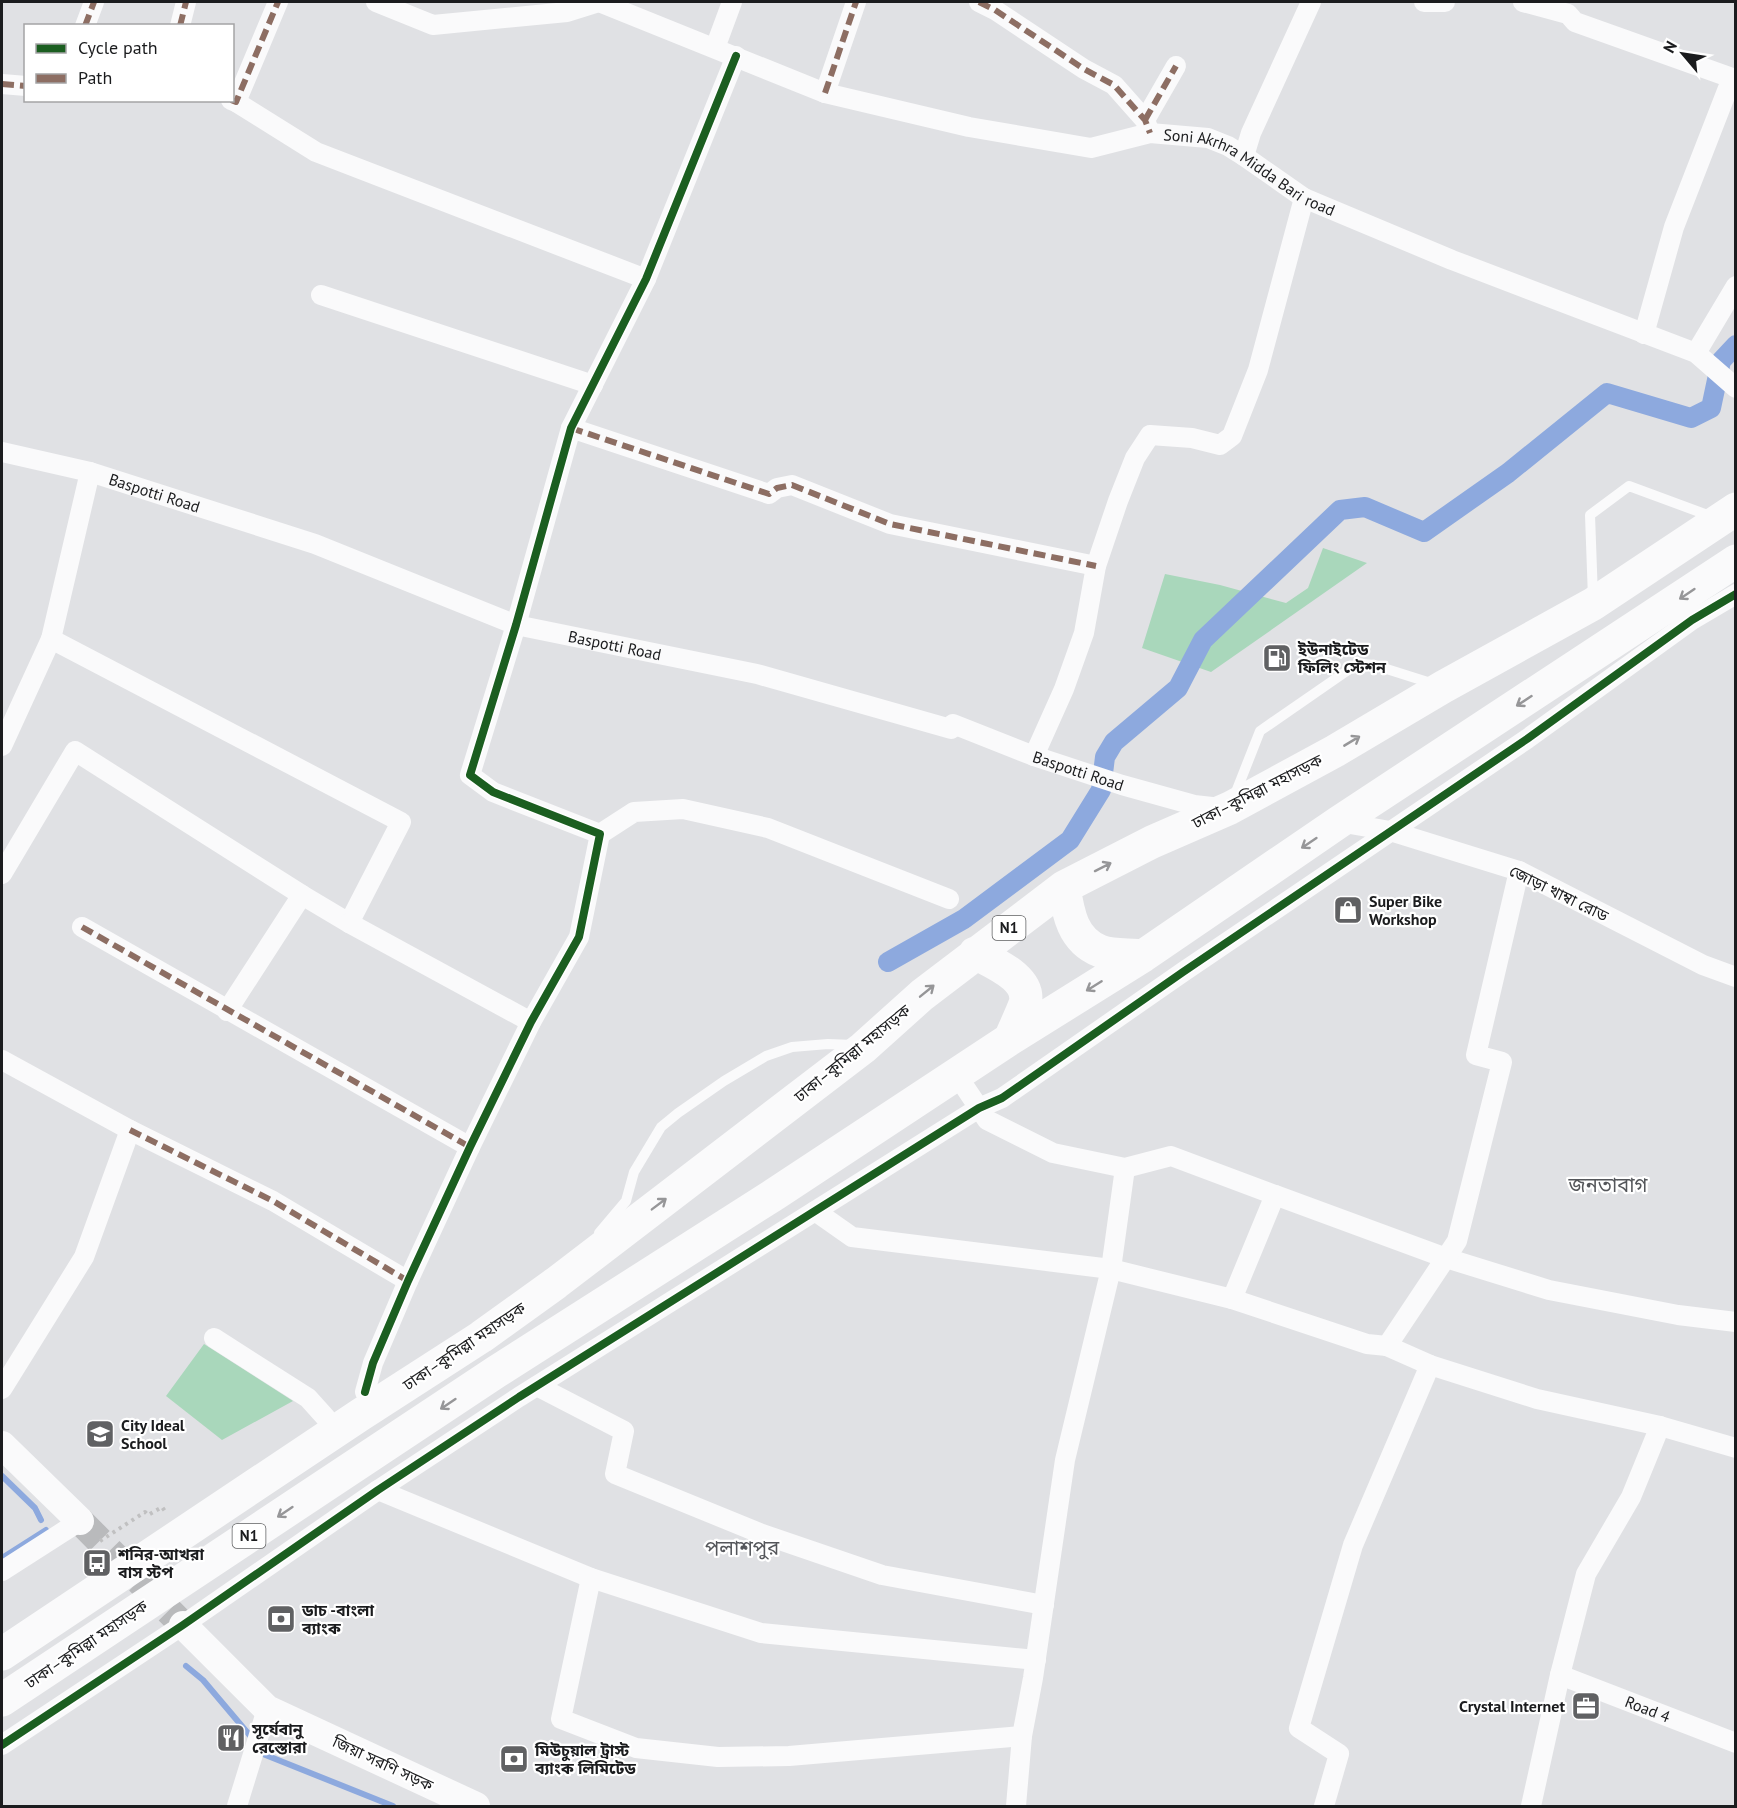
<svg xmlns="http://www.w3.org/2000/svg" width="1737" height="1808" font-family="'PT Sans','Noto Sans Bengali',sans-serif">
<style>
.grass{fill:#a9d7bb}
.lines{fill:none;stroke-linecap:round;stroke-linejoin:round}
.stream{stroke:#8da9de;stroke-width:6}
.canal{stroke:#8da9de;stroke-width:20}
.secondary-tunnel{stroke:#b9babc;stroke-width:28;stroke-dasharray:28 14;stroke-linecap:butt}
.path{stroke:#c0c0c1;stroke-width:4;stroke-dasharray:3 4.5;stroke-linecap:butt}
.service{stroke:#fafafb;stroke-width:10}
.minor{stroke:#fafafb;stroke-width:20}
.secondary{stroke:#fafafb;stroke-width:28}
.trunk{stroke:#fafafb;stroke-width:33}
.quiet{stroke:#8d6e63;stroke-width:6;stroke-dasharray:12 6;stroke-linecap:butt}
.cycleway-casing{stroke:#fff;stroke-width:11}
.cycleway{stroke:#1b5e20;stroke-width:8}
.oneway{stroke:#969698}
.labels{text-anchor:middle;stroke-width:4.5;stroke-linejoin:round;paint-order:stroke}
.shield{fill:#fff;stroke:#5f6062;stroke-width:1.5}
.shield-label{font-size:15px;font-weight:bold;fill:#1b1c1e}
.street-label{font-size:16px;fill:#1b1c1e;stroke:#fff}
.poi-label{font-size:16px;font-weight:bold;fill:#1b1c1e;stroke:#fff;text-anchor:start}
.quarter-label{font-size:20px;fill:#54565a;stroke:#fff}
</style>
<rect width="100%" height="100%" fill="#e0e1e4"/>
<path class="grass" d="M 1323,548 L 1367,563 L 1211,672 L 1142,648 L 1165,574 L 1220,585 L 1286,603 L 1308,588 Z
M 204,1344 L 293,1401 L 222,1440 L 166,1396 Z"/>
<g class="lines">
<path class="stream" d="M 2,1476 L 35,1508 L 41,1520
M 2,1558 L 46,1530
M 186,1666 L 203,1680 L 252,1738
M 263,1754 L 393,1806"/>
<path class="canal" d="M 888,962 L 964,919 L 1070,840 L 1101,790 L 1105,757 L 1114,742 L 1178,688 L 1203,640 L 1340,510 L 1365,507 L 1424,532 L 1508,473 L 1607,393 L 1691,418 L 1711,408 L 1721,361 L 1736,345"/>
<path class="secondary-tunnel" d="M 80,1521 L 183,1625"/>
<path class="path" d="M 100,1541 L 145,1512 L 148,1515 L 162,1507 L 167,1514"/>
<path class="service" d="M 1593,598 L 1590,515 L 1629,486 L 1713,517
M 1234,797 L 1260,731 L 1354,666 L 1364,664 L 1374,665 L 1434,684
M 599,1233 L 626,1201 L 634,1172 L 661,1127 L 678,1113 L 724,1081 L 766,1056 L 792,1047 L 828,1044 L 854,1045"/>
<g class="minor">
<path id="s1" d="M 376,2 L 433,25 L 567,12 L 599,2 L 825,93 L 969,127 L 1091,148 L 1150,133 L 1208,138 L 1228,146 L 1244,156 L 1304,198 L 1452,260 L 1696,353 L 1736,388"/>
<path d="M 979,2 L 995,10 L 1084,69 L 1114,85 L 1145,120 L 1150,133"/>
<path d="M 1424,2 L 1445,2"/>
<path d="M 1523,2 L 1568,14 L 1575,22 L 1732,78 L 1674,227 L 1644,334"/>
<path d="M 85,26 L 94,2"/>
<path d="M 180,26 L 186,2"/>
<path d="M 715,48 L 732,2"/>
<path d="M 2,84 L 26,86"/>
<path d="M 825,93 L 856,2"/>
<path d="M 231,100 L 236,102 L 316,152 L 646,279"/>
<path d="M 236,102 L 278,2"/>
<path d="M 1145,120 L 1176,66"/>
<path d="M 1244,156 L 1251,133 L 1311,2"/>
<path d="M 321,295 L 593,385"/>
<path d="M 1696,353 L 1736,286"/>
<path d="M 571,428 L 769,494 L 777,488 L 792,485 L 890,524 L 1096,566"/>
<path id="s2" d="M 2,452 L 90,472 L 315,544 L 516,625 L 757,674 L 951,729 L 953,724 L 1034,756 L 1122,785 L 1194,805 L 1221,808"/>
<path d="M 51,639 L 401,822 L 349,923 L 302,895 L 227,1011"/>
<path d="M 2,746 L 51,639 L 90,472"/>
<path d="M 1034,756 L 1064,689 L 1084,633 L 1096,566 L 1118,501 L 1135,458 L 1150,435 L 1192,438 L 1220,445 L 1232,436 L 1258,370 L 1304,198"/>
<path d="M 1339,822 L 1390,831 L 1519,871 L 1703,965 L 1736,977"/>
<path d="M 600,834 L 634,812 L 683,809 L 768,828 L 949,899"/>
<path d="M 2,874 L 75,751 L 302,895"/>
<path d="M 349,923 L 531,1022"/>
<path d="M 82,927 L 470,1147"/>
<path d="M 2,1060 L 130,1130 L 273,1201 L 408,1281"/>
<path d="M 1275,1195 L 1446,1258 L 1549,1290 L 1678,1315 L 1736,1322"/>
<path d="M 815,1211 L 852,1237 L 1111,1269 L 1232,1299 L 1275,1195 L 1171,1156 L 1125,1168 L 1053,1153 L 987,1120 L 956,1074"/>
<path d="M 1232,1299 L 1367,1344 L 1387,1346 L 1457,1241 L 1502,1062 L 1476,1055 L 1519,871"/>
<path d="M 214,1338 L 308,1398 L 326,1418"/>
<path d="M 1430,1365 L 1537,1399 L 1660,1426 L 1736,1448"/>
<path d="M 537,1386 L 624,1431 L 615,1474 L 762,1534 L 882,1575 L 1044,1605"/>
<path d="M 2,1389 L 84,1257 L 130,1130"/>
<path d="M 365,1392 L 373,1363 L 408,1281 L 470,1147 L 531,1022 L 579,937 L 600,834 L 493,792 L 470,775 L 516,625 L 571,428 L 646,279 L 736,56"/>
<path d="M 378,1490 L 591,1578 L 761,1633 L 1036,1660"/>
<path d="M 2,1571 L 80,1521"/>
<path d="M 591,1578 L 561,1719 L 636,1748 L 718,1757 L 789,1756 L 1022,1736"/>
<path id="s3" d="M 1560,1675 L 1736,1743"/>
<path d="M 2,1745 L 183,1625 L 378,1490 L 519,1397 L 979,1108 L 1002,1098 L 1183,972 L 1527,739 L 1692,620 L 1736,594"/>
<path d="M 237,1806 L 267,1709"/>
<path d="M 1016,1806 L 1022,1736 L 1033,1678 L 1065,1460 L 1111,1269 L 1125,1168"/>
<path d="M 1324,1806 L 1339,1754 L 1299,1728 L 1353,1545 L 1430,1365 L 1387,1346"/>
<path d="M 1531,1806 L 1560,1675 L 1586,1574 L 1631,1497 L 1660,1426"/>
</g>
<path class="secondary" d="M 2,1445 L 80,1521
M 183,1625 L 267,1709 L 476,1806"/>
<path class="trunk" d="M 1064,887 C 1068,912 1072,940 1100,951 C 1112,956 1130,954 1143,956
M 975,953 C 993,963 1032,978 1025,1004 C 1021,1015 1015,1027 1010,1039
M 2,1654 L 360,1415 L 481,1337 L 556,1283 L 863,1048 L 922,995 L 1064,887 L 1152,842 L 1230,808 L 1335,751 L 1443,687 L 1593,604 L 1736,509
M 2,1700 L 496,1372 L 775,1194 L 1010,1039 L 1143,956 L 1339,822 L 1736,561"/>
<path class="quiet" d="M 979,2 L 995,10 L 1084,69 L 1114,85 L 1145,120 L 1150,133
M 85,26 L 94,2
M 180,26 L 186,2
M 2,84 L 26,86
M 825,93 L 856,2
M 231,100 L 236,102 L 278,2
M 1145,120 L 1176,66
M 571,428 L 769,494 L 777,488 L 792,485 L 890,524 L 1096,566
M 82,927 L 470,1147
M 130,1130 L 273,1201 L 408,1281"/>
<g class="cycleway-casing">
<path id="cycleway" d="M 365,1392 L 373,1363 L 408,1281 L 470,1147 L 531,1022 L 579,937 L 600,834 L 493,792 L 470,775 L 516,625 L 571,428 L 646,279 L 736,56
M 2,1745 L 183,1625 L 378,1490 L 519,1397 L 979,1108 L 1002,1098 L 1183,972 L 1527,739 L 1692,620 L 1736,594"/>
</g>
<use href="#cycleway" class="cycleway"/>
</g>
<defs><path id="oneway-shaft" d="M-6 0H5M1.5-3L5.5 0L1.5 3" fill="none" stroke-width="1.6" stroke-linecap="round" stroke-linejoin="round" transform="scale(1.5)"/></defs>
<g class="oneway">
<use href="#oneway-shaft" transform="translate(1687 594) rotate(146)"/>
<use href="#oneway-shaft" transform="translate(1524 701) rotate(147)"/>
<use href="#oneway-shaft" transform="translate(1352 741) rotate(-31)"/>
<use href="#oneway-shaft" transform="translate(1309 843) rotate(146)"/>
<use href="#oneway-shaft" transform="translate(1103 867) rotate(-27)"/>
<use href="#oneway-shaft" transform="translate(1094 986) rotate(148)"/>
<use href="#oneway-shaft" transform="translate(927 991) rotate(-39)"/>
<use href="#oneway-shaft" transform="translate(659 1204) rotate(-37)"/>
<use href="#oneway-shaft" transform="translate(448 1404) rotate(146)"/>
<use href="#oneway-shaft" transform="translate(285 1512) rotate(146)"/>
</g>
<defs>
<g id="fuel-square" transform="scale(1.5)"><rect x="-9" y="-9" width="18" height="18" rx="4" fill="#606163" stroke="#fff"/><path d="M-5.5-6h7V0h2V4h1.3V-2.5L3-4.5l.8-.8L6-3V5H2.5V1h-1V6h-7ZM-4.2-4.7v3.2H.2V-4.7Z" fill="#fff"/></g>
<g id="shop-square" transform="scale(1.5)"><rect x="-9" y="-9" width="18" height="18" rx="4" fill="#606163" stroke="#fff"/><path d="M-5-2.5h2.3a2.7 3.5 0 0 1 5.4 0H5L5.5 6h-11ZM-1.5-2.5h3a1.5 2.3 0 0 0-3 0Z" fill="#fff"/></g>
<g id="school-square" transform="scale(1.5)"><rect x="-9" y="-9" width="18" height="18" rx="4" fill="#606163" stroke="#fff"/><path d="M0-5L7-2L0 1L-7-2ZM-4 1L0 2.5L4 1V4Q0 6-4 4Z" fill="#fff"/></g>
<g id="bus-square" transform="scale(1.5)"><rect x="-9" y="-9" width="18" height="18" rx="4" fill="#606163" stroke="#fff"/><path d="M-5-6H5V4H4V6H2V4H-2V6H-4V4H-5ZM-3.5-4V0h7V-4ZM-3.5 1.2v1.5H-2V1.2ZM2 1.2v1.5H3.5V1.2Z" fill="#fff"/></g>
<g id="bank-square" transform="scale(1.5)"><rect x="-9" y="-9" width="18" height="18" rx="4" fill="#606163" stroke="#fff"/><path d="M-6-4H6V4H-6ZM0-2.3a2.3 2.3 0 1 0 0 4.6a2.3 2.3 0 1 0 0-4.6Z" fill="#fff"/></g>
<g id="office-square" transform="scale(1.5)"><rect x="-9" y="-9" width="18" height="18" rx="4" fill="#606163" stroke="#fff"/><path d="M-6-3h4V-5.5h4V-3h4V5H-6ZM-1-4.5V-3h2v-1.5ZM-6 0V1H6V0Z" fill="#fff"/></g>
<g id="restaurant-square" transform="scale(1.5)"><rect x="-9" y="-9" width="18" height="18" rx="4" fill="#606163" stroke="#fff"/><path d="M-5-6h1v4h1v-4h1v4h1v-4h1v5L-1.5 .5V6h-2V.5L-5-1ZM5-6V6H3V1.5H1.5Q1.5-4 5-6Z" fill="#fff"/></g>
</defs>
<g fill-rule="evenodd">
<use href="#fuel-square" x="1277" y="658"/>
<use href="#shop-square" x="1348" y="910"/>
<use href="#school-square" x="100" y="1434"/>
<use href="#bus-square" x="97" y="1563"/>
<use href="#bank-square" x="281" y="1619"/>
<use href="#office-square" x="1586" y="1706"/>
<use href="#restaurant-square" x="231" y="1738"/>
<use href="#bank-square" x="514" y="1759"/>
</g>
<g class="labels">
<g class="shield">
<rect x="992.5" y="916" width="33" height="24" rx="4.5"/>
<rect x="232.5" y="1524" width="33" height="24" rx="4.5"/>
</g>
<g class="shield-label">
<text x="1009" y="933">N1</text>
<text x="249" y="1541">N1</text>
</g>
<g class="street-label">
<text dy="6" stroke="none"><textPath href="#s1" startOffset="915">Soni Akrhra Midda Bari road</textPath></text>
<text dy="6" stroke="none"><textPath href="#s2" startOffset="158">Baspotti Road</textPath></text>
<text dy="6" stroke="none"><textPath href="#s2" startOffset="644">Baspotti Road</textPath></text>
<text dy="6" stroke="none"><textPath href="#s2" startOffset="1130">Baspotti Road</textPath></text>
<text transform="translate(1257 791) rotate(-27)" y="6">ঢাকা–কুমিল্লা মহাসড়ক</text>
<text transform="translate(1559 893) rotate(26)" y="6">জোড়া খাম্বা রোড</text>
<text transform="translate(852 1053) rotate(-39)" y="6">ঢাকা–কুমিল্লা মহাসড়ক</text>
<text transform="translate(464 1346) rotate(-34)" y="6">ঢাকা–কুমিল্লা মহাসড়ক</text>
<text transform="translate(86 1644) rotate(-34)" y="6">ঢাকা–কুমিল্লা মহাসড়ক</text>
<text dy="6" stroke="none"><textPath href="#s3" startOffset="94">Road 4</textPath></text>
<text transform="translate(383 1763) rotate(25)" y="6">জিয়া সরণি সড়ক</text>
</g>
<g class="poi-label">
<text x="1298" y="655">ইউনাইটেড<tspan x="1298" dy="18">ফিলিং স্টেশন</tspan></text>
<text x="1369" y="907">Super Bike<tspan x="1369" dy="18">Workshop</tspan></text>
<text x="121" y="1431">City Ideal<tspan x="121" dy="18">School</tspan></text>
<text x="118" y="1560">শনির-আখরা<tspan x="118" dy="18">বাস স্টপ</tspan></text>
<text x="302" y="1616">ডাচ -বাংলা<tspan x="302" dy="18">ব্যাংক</tspan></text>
<text x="1565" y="1712" text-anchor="end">Crystal Internet</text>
<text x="252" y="1735">সূর্যেবানু<tspan x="252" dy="18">রেস্তোরা</tspan></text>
<text x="535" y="1756">মিউচুয়াল ট্রাস্ট<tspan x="535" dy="18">ব্যাংক লিমিটেড</tspan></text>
</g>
<g class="quarter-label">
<text x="1608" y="1192">জনতাবাগ</text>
<text x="742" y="1555">পলাশপুর</text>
</g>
</g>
<rect width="1737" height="1808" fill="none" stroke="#1b1c1e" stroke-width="6"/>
<rect x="24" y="24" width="210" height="78" fill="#ffffff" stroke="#a4a4a5" stroke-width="1.5"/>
<rect x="36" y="44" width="30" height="9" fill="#1b5e20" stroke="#a4a4a5" stroke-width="1.5"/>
<text x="78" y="54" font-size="18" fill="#1b1c1e">Cycle path</text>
<rect x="36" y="74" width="30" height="9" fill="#8d6e63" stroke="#a4a4a5" stroke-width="1.5"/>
<text x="78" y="84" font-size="18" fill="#1b1c1e">Path</text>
<g transform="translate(1683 54) rotate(299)" stroke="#ffffff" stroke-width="4.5" paint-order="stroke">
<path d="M0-4.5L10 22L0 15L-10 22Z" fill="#1b1c1e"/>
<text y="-9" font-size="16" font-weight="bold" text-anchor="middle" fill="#1b1c1e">N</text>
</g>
</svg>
